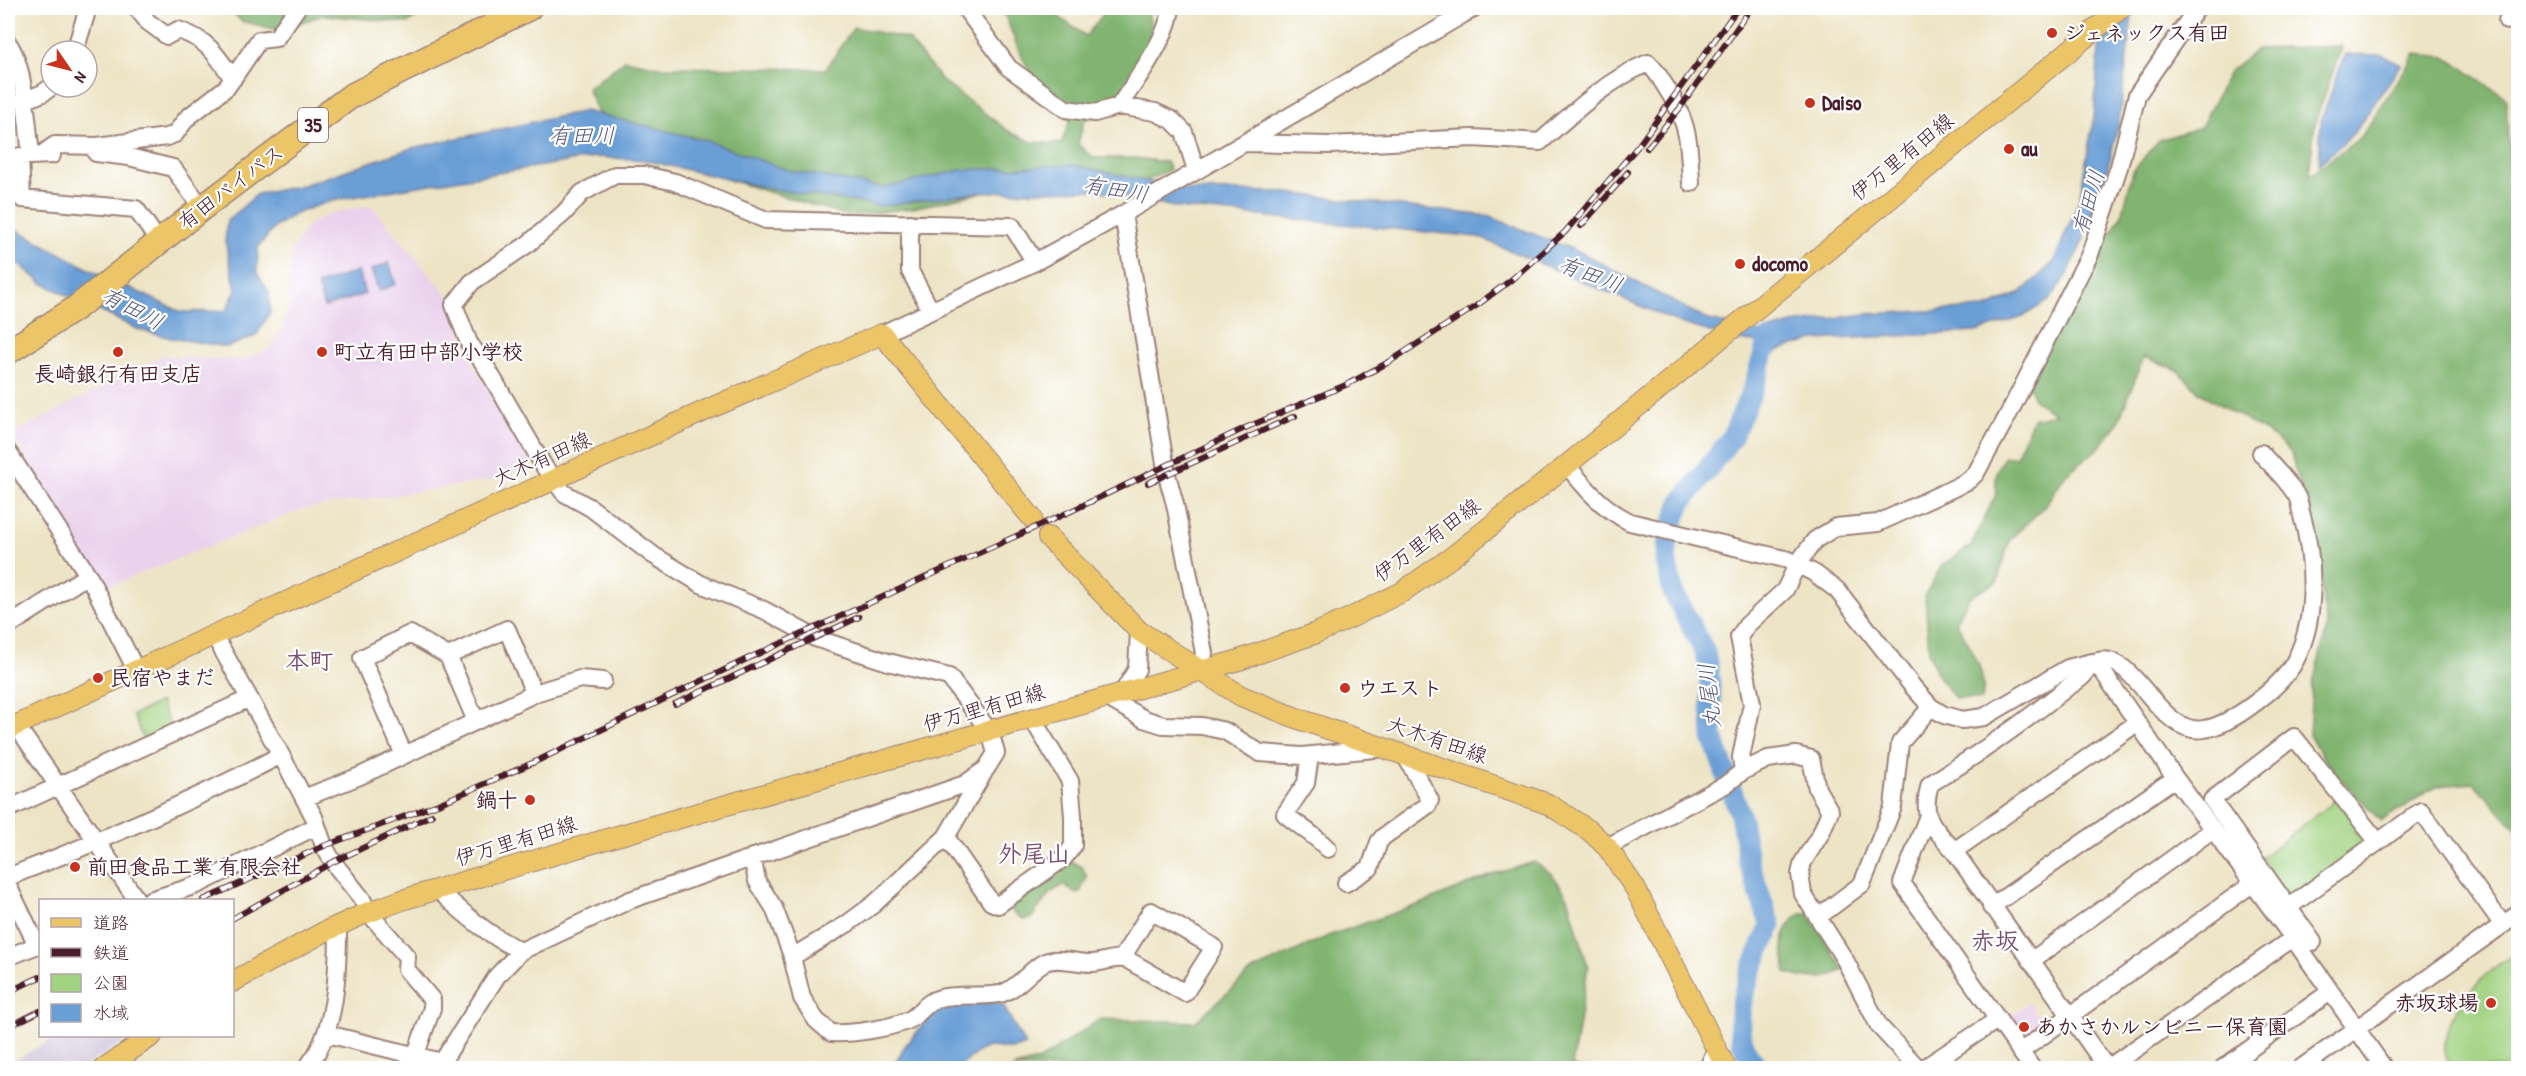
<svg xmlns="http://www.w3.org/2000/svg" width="2526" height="1076" font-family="'Patrick Hand','Klee One',sans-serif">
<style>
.built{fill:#ead1ec}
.industrial{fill:#cabfd6}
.green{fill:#a1d281;stroke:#767856;stroke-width:1.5}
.forest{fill:#80b46f;stroke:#656a4d;stroke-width:1.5}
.water{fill:#6a9fd6;stroke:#5a5f80;stroke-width:1.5}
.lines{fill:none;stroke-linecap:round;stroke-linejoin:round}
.river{stroke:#6a9fd6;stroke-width:21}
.minor-casing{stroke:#9c8278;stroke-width:20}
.major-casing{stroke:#9c8278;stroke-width:22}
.highway-casing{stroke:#9c8278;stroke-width:27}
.minor{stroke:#fff;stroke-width:16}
.major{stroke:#edc569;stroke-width:20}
.highway{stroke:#edc569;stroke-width:24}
.rail-casing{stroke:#4a1f2b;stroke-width:6}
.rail{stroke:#fff;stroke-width:4;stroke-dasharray:11;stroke-linecap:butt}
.poi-dot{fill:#c8321e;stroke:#fff;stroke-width:2}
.labels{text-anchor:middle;stroke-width:4.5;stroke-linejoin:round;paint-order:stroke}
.shield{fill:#fff;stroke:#80626b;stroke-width:1.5}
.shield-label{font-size:20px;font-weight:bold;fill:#4a1f2b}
.poi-label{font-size:21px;font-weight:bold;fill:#4a1f2b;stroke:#fff;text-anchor:start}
.street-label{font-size:21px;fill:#4a1f2b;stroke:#fff}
.water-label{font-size:22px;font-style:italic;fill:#585978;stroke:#fff}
.quarter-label{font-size:24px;font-weight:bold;fill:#7a4f6f;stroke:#fff}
</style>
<rect width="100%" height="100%" fill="#fff"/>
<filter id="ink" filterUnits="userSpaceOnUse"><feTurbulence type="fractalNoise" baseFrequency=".0167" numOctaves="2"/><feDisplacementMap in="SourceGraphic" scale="12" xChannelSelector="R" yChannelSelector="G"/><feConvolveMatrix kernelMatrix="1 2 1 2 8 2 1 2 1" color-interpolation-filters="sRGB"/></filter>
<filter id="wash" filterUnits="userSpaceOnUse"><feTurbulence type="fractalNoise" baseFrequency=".008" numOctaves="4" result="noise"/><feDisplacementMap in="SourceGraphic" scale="24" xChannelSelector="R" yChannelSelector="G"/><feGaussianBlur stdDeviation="1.35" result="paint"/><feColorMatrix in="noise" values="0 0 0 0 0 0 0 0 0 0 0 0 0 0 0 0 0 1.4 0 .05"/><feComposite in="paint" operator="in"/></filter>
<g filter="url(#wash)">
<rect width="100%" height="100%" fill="#ede4c5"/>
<path class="built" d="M 371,205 L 451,299 L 473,364 L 534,463 L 493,480 L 303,509 L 101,589 L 12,434 L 164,355 L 201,359 L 247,359 L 270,348 L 279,334 L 287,314 L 292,250 L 308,225 L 328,214 Z
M 2029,1003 L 2048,1029 L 2023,1046 L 2005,1019 Z"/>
<path class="industrial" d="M 58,1036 L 134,1036 L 82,1068 L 8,1068 L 8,1064 Z"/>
<path class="green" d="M 160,702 L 171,727 L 144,740 L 133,715 Z
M 2338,798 L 2367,836 L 2365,845 L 2293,899 L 2285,896 L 2261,858 Z
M 2518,953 L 2518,1068 L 2450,1068 C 2449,1063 2446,1056 2445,1050 C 2443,1012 2487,968 2518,953 Z"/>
<path class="forest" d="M 229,8 L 432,8 L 408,23 L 324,15 L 277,30 L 241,21 Z
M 1002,8 L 1055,8 L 1059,17 L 1086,36 L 1108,8 L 1144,8 L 1149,15 L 1155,52 L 1127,103 L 1084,120 L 1078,144 L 1093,158 L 1135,158 L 1166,162 L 1170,170 L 1144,182 L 1054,176 L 1032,192 L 989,191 L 913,208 L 848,216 L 670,162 L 611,140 L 587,89 L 625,60 L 659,67 L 826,69 L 854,27 L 908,39 L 942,81 L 1010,132 L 1032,142 L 1061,144 L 1070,121 L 1039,89 L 1020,53 Z
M 2342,46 L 2315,122 L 2309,175 L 2361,137 L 2415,54 L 2446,57 L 2506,98 L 2511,175 L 2518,228 L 2518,831 L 2474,783 L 2437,786 L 2381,821 L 2329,767 L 2309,735 L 2312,687 L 2327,627 L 2310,509 L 2298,480 L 2291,453 L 2274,437 L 2200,393 L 2176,369 L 2144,357 L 2117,425 L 2099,448 L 2066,474 L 2044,507 L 2010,539 L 1997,582 L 1969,597 L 1956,622 C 1970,646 1988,672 1982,700 L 1955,698 L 1939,678 L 1929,653 L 1925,595 L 1942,565 L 1971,546 L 1997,492 C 1994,480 1996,466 2005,457 L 2016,457 L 2033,419 L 2056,414 L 2035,401 L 2028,384 L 2123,212 L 2133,171 L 2159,140 L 2201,127 L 2229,72 L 2257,49 Z
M 1071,861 L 1082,867 L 1087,877 L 1080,892 L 1075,893 L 1063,885 L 1050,893 L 1031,918 L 1024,920 L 1013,913 L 1011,904 Z
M 1534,862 L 1552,874 L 1568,897 L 1588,967 L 1572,1066 L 1580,1068 L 1012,1068 L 1040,1060 L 1100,1019 L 1195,1022 L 1252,971 L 1328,936 L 1423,903 L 1492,875 Z
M 1801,913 L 1808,913 L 1844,970 C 1820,981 1812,981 1786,973 C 1783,946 1777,932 1801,913 Z"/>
<path class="water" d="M 2102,8 L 2133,8 L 2119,122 L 2097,211 L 2067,275 L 2050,300 L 2020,318 L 1976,332 L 1815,340 L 1779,350 L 1770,359 L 1764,350 L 1763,343 L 1737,340 L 1680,323 L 1478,237 L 1179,208 L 1096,190 L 981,192 L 880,206 L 771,189 L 644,160 L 596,157 L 334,200 L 298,212 L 276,226 L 258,247 L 257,273 L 269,292 L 270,312 L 256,336 L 227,347 L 171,338 L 137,329 L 42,283 L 8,255 L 8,225 L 87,268 L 181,312 L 226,311 L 236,290 L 225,241 L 227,221 L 257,194 L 300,186 L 412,148 L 585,111 L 708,141 L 787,170 L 884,188 L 960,170 L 1073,165 L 1187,190 L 1280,192 L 1488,216 L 1582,253 L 1706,319 L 1760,333 L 1792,324 L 1866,314 L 1986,308 L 2020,293 L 2053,263 L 2079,201 L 2094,116 Z
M 2345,54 L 2383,55 L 2401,65 L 2353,134 L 2319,164 L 2321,121 Z
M 389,263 L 396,284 L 379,291 L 371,270 Z
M 358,271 L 365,294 L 324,307 L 317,285 Z
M 960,1001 L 988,1001 L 1003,1005 L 1025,1045 C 1007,1052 1008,1048 991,1047 C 980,1047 967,1061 959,1068 L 892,1068 L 905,1046 L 939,1006 Z"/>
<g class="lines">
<path class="river" d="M 1759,1068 C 1754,1062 1748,1056 1745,1049 C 1728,1014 1756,958 1771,926 L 1749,864 L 1740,814 L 1713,738 L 1709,672 L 1705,652 L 1673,592 L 1666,560 L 1668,538 L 1680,505 L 1732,437 L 1753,389 L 1768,340"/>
</g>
</g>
<g filter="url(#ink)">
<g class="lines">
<g class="minor-casing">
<path id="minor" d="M 137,8 L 148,22 L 167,36 L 178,30 C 207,39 217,55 233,79
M 965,8 L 1009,68 L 1066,109 L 1095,113 L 1119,106 L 1155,112 L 1172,120 L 1184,132 L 1196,170
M 2507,21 L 2516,8
M 8,43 C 25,66 27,125 31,155
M 75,51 L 88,8
M 23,101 L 43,93 L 51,87
M 1119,106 C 1136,80 1168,38 1171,8
M 1246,143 L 1330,145 L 1473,138 L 1540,142 C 1573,113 1607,80 1648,63 C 1659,73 1664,85 1672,97 C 1690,129 1689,147 1691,183
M 96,153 L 129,157 L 173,168 L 202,208
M 41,155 L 55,145 L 97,146 L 167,137 L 175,134 L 187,118 L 227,87 L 259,40 L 276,38 L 297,8
M 20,156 L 22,199 L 136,209 L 159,242
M 8,157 L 52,155
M 1123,214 L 1167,475 L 1175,504 L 1204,653 L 1201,670
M 910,223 L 910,271 L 931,311
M 882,334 L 1035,262 L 1123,214 L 1474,8
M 8,452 L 88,575 L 136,670
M 1567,465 C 1586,489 1602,508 1630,522 L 1789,560 L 1814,573 L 1837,590 L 1913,687 L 1931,707 L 1944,715 L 1962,720 L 1984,717 L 2068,668 L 2092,662 L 2103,672 L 2175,778 L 2293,938 L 2384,1068
M 8,626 L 88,575
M 214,635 L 281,755 L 314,817 L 324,846 L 333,862 L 362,899 L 368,912 L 407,957 L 406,969 L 432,1000 L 432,1008 L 416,1054
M 448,656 L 476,721
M 1123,692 L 1137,669 L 1139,631
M 1106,697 L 1144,719 L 1163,725 L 1202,726 L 1225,731 L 1260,753 L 1302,756 L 1385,748
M 16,725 L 137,900
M 404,755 L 362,658 L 410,634 L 448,656 L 507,629 L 534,693
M 1310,756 L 1306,783 L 1285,814 C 1300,827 1315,835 1328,849
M 1743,771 L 1741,757 L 1752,704 L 1739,637 L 1747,625 L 1785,590 L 1798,563 L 1815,540 L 1836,527 L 1878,523 L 1956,487 L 1969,480 L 1976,473 L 2007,417 L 2090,254 L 2119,167 L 2137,95 L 2197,8
M 304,798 L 360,776 L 538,692 L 580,679 L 603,681
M 8,809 L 248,699
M 1927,818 L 1902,883 L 2032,1068
M 946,837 L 991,902 L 998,905 L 1064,858 L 1073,846 L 1073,816 L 1070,781 L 1033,720
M 1607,847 L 1725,785 L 1743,771 L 1768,759 L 1796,755 L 1811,759 L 1817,789 L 1830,811 L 1821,833 L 1803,862 L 1800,874 L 1803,894 L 1845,960 L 1879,1026 L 1918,1068
M 1954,851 L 2137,723
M 752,857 L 757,881 L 774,908 L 791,953 L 802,998 L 816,1020 L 831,1033 C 852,1034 886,1029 907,1021 C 919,1016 926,1001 940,998 C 960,993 989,998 1003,993 C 1019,987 1029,971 1043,963 C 1056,955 1078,964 1093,963 C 1106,962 1115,956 1128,960 L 1185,993 L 1214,947 L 1151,911 L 1122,958
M 8,877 C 101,841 192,801 281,755
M 1346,883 L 1370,868 L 1379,842 L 1383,837 L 1428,805 L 1430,800 L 1405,755
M 8,886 L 37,945
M 438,890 C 464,914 489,936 521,951
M 150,900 L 197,885 L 317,826
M 1991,907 L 2175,778
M 2289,907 L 2378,842
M 1818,917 L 1862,884 L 1893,807 L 1900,743 L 1931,707
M 2313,942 L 2212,800 L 2294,737 L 2378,842 L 2421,811 L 2503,925
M 8,957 L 40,944
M 792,957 L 847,924 L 874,904 L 946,837 L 984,772
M 2031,961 L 2212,830
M 327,1034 L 442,1062
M 2020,1052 L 2252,884
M 306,1068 C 337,1034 338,970 338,925
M 445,1068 L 442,1062 L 497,976 L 521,951 L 630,900 L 965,784 L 986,769 L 996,753 L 990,732 L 949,677 L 888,662 L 815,638 L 764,610 L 701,584 L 653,555 L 591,508 L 564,493 L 545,468 L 485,365 L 469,343 L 454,305 L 472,282 L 528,244 L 564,213 L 582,193 L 615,175 L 644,175 L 675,182 L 766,220 L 1012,226 L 1035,262
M 1708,1068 L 1716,1049
M 1924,1068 L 1997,1020
M 2107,1068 L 1954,851 C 1933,825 1920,820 1930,784 C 1978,755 2024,722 2068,687 C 2073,684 2079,680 2083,676 C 2088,671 2090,663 2098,661 C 2135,651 2159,737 2204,729 C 2232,725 2284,685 2296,659 C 2318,616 2314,557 2301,512 C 2300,506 2299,499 2296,495 C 2287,480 2272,466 2261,453
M 2108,1068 L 2293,938
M 2223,1068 L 2330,992
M 2301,1068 L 2518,914"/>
</g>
<g class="major-casing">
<path id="major" d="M 1048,537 L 1139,631 L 1241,696 L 1299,719 L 1548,804 L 1590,831 L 1607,847 L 1635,888 L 1726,1068
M 8,729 L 713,407 L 882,334 L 1032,518
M 232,982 L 324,932 L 364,914 L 402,900 L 617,836 L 1239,660 L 1314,634 L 1352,617 L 1402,592 L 1452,557 L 1567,465 L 2121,8
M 104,1068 L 152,1036"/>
</g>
<g class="highway-casing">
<path id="highway" d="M 8,352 L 76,308 L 202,208 L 351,96 L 529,8"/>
</g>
<use href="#minor" class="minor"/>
<use href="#major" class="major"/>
<use href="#highway" class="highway"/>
<g class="rail-casing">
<path id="rail" d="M 1647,148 L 1680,108 L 1751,8
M 1581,226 L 1628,172
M 1148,483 L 1295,416
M 675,704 L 859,617
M 203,900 L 324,846 L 438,804 L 537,761 L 749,658 L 1069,512 L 1245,428 L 1348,384 L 1389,362 L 1476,306 L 1511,280 L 1565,232 L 1638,146 L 1738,8
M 232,919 L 333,862 L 432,815
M 8,992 L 40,977
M 8,1027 L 40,1011"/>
</g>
<use href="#rail" class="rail"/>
</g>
</g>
<g class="poi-dot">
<circle cx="2052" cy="33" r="6"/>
<circle cx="1810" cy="103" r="6"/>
<circle cx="2009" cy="149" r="6"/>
<circle cx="1740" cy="264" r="6"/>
<circle cx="118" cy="352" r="6"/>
<circle cx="322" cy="352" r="6"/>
<circle cx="98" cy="678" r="6"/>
<circle cx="1345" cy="688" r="6"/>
<circle cx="530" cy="800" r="6"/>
<circle cx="75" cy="867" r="6"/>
<circle cx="2491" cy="1003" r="6"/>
<circle cx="2024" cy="1027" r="6"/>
</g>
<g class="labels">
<rect class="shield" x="298" y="108" width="30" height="34" rx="4.5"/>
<g class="shield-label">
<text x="313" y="132">35</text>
</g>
<g class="poi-label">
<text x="2064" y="40">ジェネックス有田</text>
<text x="1822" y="110">Daiso</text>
<text x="2021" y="156">au</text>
<text x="1752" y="271">docomo</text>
<text x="334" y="359">町立有田中部小学校</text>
<text x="118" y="381" text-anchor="middle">長崎銀行有田支店</text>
<text x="110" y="685">民宿やまだ</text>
<text x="1357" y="695">ウエスト</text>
<text x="518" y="807" text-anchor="end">鍋十</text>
<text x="87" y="874">前田食品工業 有限会社</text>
<text x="2479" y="1010" text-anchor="end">赤坂球場</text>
<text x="2036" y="1034">あかさかルンビニー保育園</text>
</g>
<g class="street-label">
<text transform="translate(1902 157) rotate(-39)" y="7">伊万里有田線</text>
<text transform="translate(231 187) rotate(-37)" y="7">有田バイパス</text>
<text transform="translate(542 459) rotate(-24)" y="7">大木有田線</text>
<text transform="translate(1427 540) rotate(-36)" y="7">伊万里有田線</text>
<text transform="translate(984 708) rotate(-16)" y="7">伊万里有田線</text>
<text transform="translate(1437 740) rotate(19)" y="7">大木有田線</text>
<text transform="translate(516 841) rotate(-17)" y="7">伊万里有田線</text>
</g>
<g class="water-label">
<text x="582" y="143">有田川</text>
<text transform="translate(1116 189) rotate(10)" y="8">有田川</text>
<text transform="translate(2088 202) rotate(-74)" y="8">有田川</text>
<text transform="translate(1591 274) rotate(21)" y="8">有田川</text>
<text transform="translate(133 308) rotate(28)" y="8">有田川</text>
<text transform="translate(1709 696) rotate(-96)" y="8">丸尾川</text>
</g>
<g class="quarter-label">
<text x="309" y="669">本町</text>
<text x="1034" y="862">外尾山</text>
<text x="1995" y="949">赤坂</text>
</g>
</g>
<rect width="2526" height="1076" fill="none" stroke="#fff" stroke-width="30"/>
<rect x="39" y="899" width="195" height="138" fill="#ffffff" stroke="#b7a5aa" stroke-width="1.5"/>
<rect x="51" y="918" width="30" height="9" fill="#edc569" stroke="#b7a5aa" stroke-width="1.5"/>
<text x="93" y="929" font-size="18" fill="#4a1f2b">道路</text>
<rect x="51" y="948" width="30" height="9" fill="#4a1f2b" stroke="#b7a5aa" stroke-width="1.5"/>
<text x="93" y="959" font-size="18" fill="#4a1f2b">鉄道</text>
<rect x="51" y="974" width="30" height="18" fill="#a1d281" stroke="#b7a5aa" stroke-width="1.5"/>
<text x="93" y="989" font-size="18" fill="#4a1f2b">公園</text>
<rect x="51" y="1004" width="30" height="18" fill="#6a9fd6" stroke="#b7a5aa" stroke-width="1.5"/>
<text x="93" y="1019" font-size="18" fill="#4a1f2b">水域</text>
<g transform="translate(69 69) rotate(125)"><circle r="28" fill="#ffffff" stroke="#b7a5aa" stroke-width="1.5"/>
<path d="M0-4.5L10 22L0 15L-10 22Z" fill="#c8321e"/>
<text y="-9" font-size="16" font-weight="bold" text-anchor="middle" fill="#4a1f2b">N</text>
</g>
</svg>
